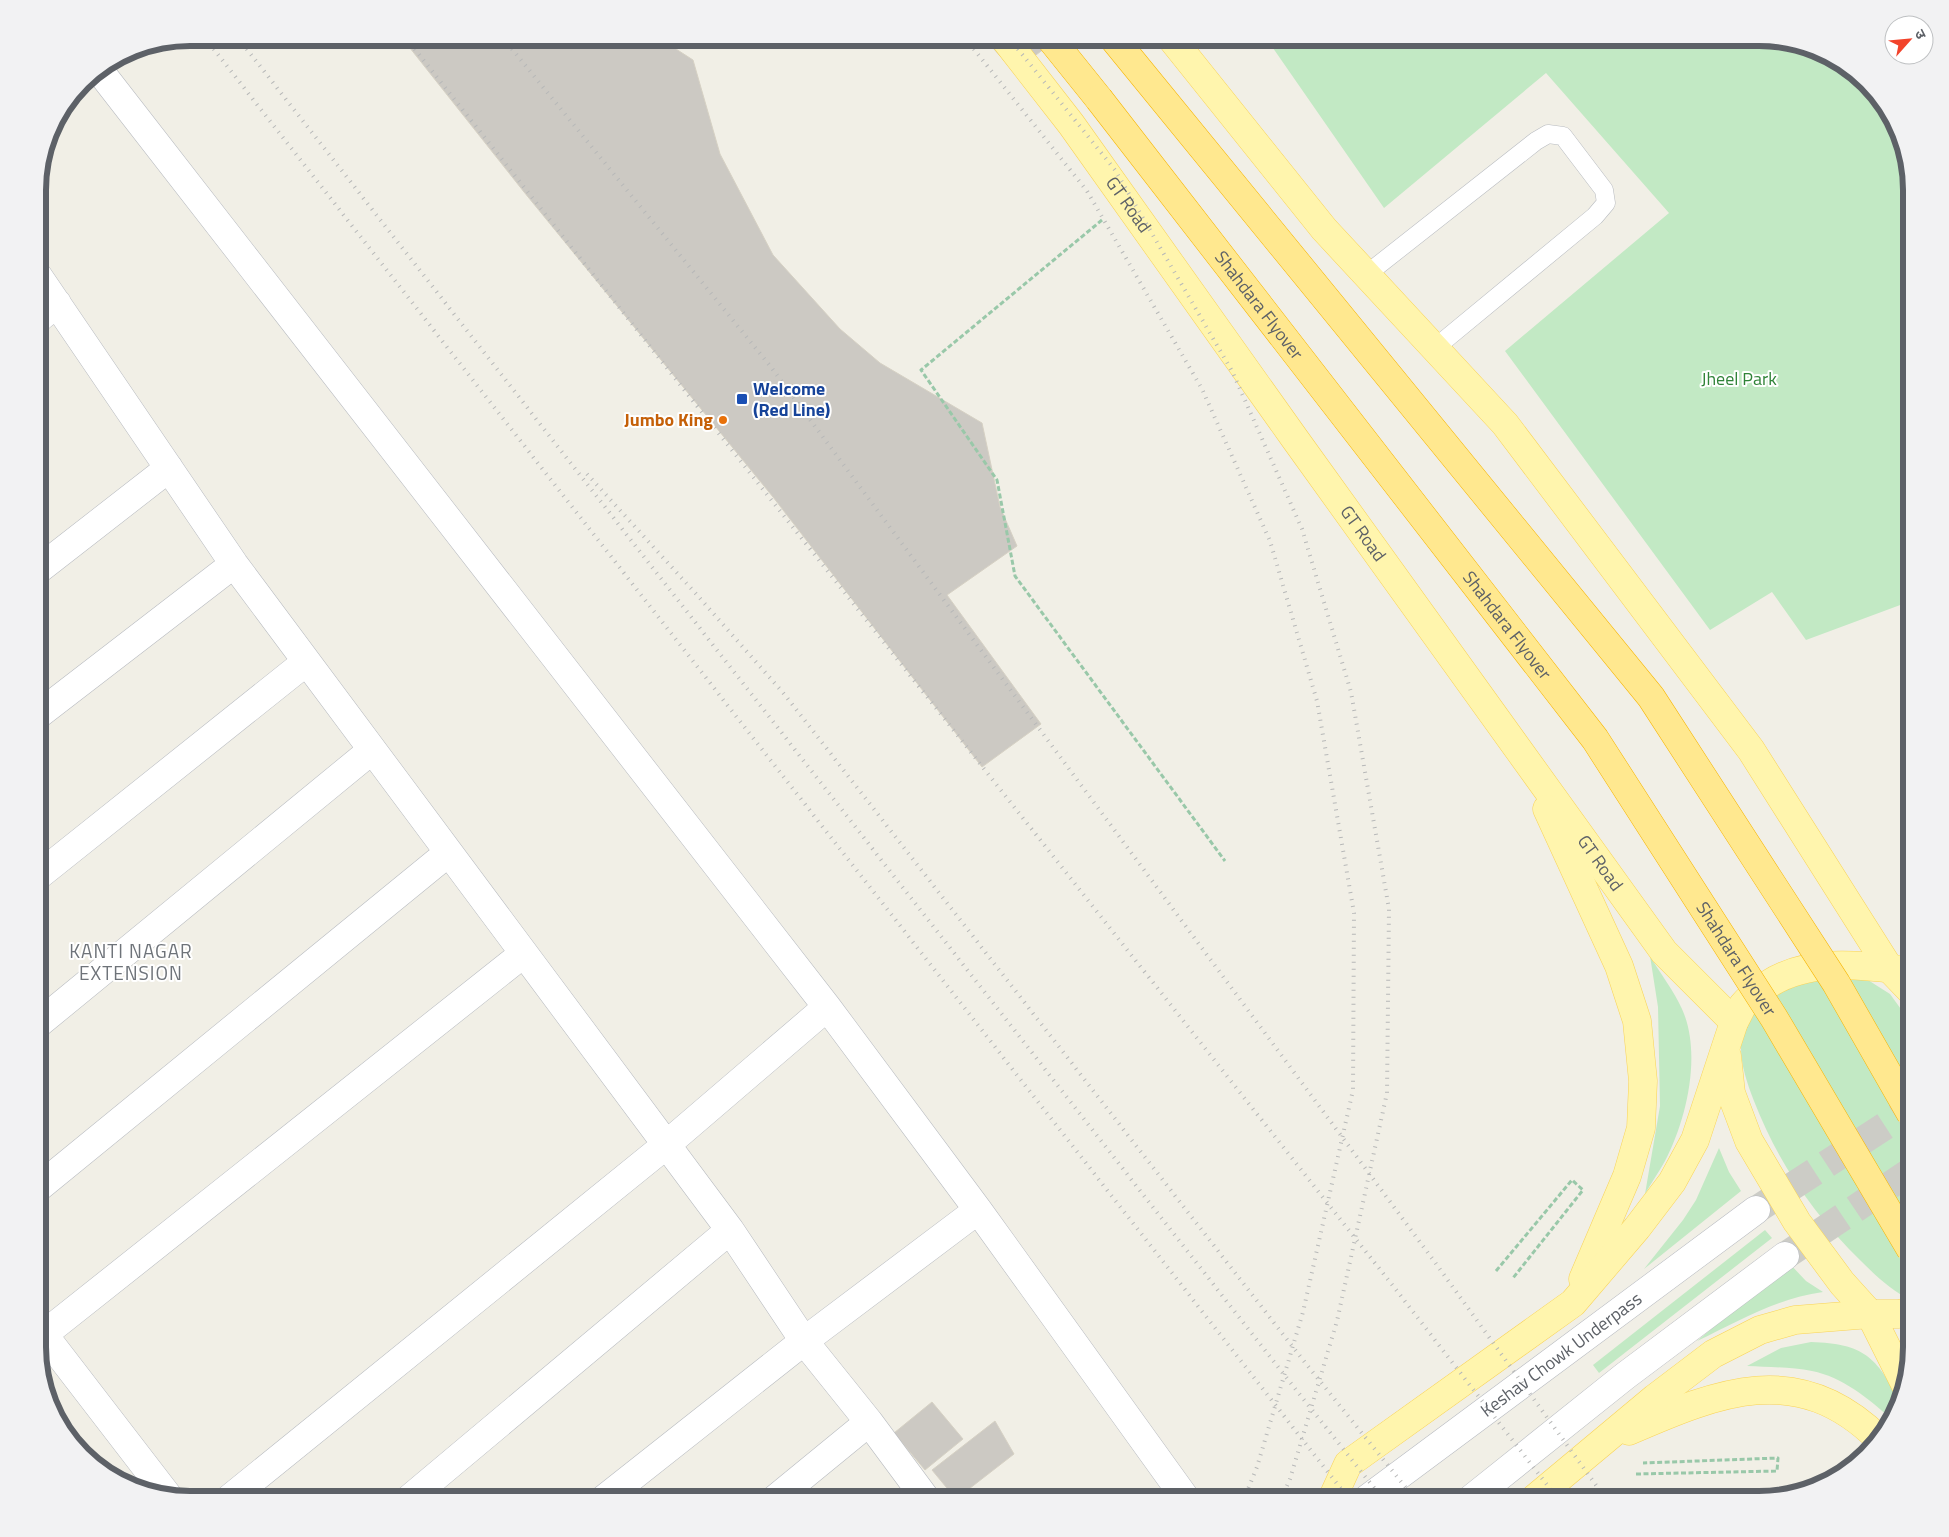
<svg xmlns="http://www.w3.org/2000/svg" width="1949" height="1537" font-family="'Titillium Web','Noto Sans Devanagari',sans-serif">
<style>
.green{fill:#c2e9c4}
.building{fill:#ccc9c3;stroke:#d6d1c4}
.lines{fill:none;stroke-linecap:round;stroke-linejoin:round}
.secondary-tunnel{stroke:#ccccc6;stroke-width:28;stroke-dasharray:28 14;stroke-linecap:butt}
.lane-casing{stroke:#b8bbc0;stroke-width:19}
.street-casing{stroke:#b8bbc0;stroke-width:29}
.secondary-casing{stroke:#b9bcc2;stroke-width:29}
.primary-casing{stroke:#f9d357;stroke-width:29}
.highway-casing{stroke:#f7b500;stroke-width:29}
.path{stroke:#99c8a9;stroke-width:3;stroke-dasharray:5 2.5;stroke-linecap:butt}
.lane{stroke:#fff;stroke-width:18}
.street{stroke:#fff;stroke-width:28}
.secondary{stroke:#fff;stroke-width:28}
.primary{stroke:#fff5ad;stroke-width:28}
.highway{stroke:#ffe88f;stroke-width:28}
.rail{stroke:#b7b8b8;stroke-width:4;stroke-dasharray:1 6;stroke-linecap:butt}
.highway-bridge-casing{stroke:#f7b500;stroke-width:29;stroke-linecap:butt}
.highway-bridge{stroke:#ffe88f;stroke-width:28}
.transit-dot{fill:#1a4fb4;stroke:#fff;stroke-width:2}
.food-dot{fill:#e8710a;stroke:#fff;stroke-width:2}
.labels{text-anchor:middle;stroke-width:4;stroke-linejoin:round;paint-order:stroke}
.street-label{font-size:18px;fill:#5d6167;stroke:#fff}
.park-label{font-size:18px;fill:#308338;stroke:#fff}
.transit-label{font-size:18px;font-weight:bold;fill:#164399;stroke:#fff;text-anchor:start}
.food-label{font-size:18px;font-weight:bold;fill:#c56008;stroke:#fff;text-anchor:end}
.neighbourhood-label{font-size:19px;letter-spacing:1px;fill:#6e7379;stroke:#fff}
.rim{fill:none;stroke:#5d6167;stroke-width:6}
</style>
<rect width="100%" height="100%" fill="#f1efe6"/>
<path class="green" d="M 1266,38 L 1759,38 L 1817,49 L 1859,75 L 1896,123 L 1911,191 L 1911,601 L 1806,640 L 1772,592 L 1710,630 L 1505,351 L 1669,213 L 1546,73 L 1384,208 Z
M 1650,956 C 1660,973 1674,991 1682,1009 C 1702,1053 1687,1119 1665,1161 C 1659,1172 1651,1183 1645,1194 L 1660,1106 L 1658,1007 Z
M 1860,975 L 1890,994 L 1911,1023 L 1911,1300 C 1892,1291 1876,1276 1861,1261 C 1814,1215 1778,1163 1754,1101 C 1747,1083 1740,1063 1741,1043 C 1742,1018 1774,988 1796,979 C 1806,975 1847,976 1860,975 Z
M 1719,1148 L 1729,1172 L 1741,1191 L 1644,1269 L 1683,1220 L 1696,1200 Z
M 1765,1230 L 1772,1238 L 1599,1373 L 1593,1365 Z
M 1789,1263 L 1806,1281 L 1823,1292 C 1777,1298 1737,1322 1697,1341 Z
M 1811,1342 C 1864,1344 1876,1356 1900,1402 L 1890,1418 C 1868,1398 1842,1377 1812,1371 C 1791,1367 1768,1367 1747,1366 L 1781,1348 Z"/>
<path class="building" d="M 402,38 L 659,38 L 693,60 L 720,154 L 773,255 L 840,329 L 880,363 L 982,423 L 1000,507 L 1017,546 L 947,595 L 1041,724 L 982,767 L 773,497 L 524,192 Z
M 984,38 L 1056,38 L 1049,45 L 1032,58 L 1011,68 Z
M 932,1402 L 963,1439 L 925,1470 L 894,1433 Z
M 995,1421 L 1014,1454 L 956,1499 L 932,1470 Z"/>
<g class="lines">
<path class="secondary-tunnel" d="M 1756,1210 L 1911,1109
M 1785,1256 L 1911,1171"/>
<g class="lane-casing">
<path id="lane" d="M 1367,274 L 1536,141 L 1548,134 L 1563,136 L 1604,190 L 1606,203 L 1595,216 L 1435,348"/>
</g>
<g class="street-casing">
<path id="street" d="M 99,70 L 827,1007 L 978,1210 L 1186,1499
M 38,276 L 234,564 L 730,1230 L 804,1341 L 869,1422 L 926,1499
M 38,319 L 57,303
M 38,570 L 169,468
M 38,715 L 234,564
M 38,876 L 306,662
M 38,1024 L 372,750
M 38,1188 L 448,853
M 38,1327 L 168,1496
M 38,1339 L 523,954
M 229,1499 L 666,1145 L 827,1007
M 409,1499 L 730,1230
M 604,1499 L 804,1341 L 978,1210
M 775,1499 L 869,1422"/>
</g>
<g class="secondary-casing">
<g id="secondary">
<path id="s1" d="M 1367,1499 L 1756,1210"/>
<path d="M 1471,1499 L 1625,1376 L 1785,1256"/>
</g>
</g>
<g class="primary-casing">
<g id="primary">
<path id="s2" d="M 1004,38 L 1071,124 L 1295,439 L 1664,952 L 1734,1022"/>
<path d="M 1171,38 L 1324,229 L 1505,424 L 1751,750 L 1889,968 L 1911,991"/>
<path d="M 1547,809 L 1619,966 L 1637,1021 L 1643,1081 L 1641,1128 L 1627,1176 L 1583,1279"/>
<path d="M 1727,1056 L 1731,1093 L 1749,1141 L 1797,1222 L 1842,1283 L 1870,1314 L 1905,1384"/>
<path d="M 1629,1431 C 1719,1392 1798,1359 1879,1439"/>
<path d="M 1332,1499 L 1348,1464 L 1573,1303 L 1637,1228 L 1672,1182 L 1695,1140 L 1734,1022 C 1737,1017 1740,1010 1743,1005 C 1749,997 1758,991 1767,985 C 1806,959 1856,964 1901,970"/>
<path d="M 1534,1499 L 1655,1398 L 1713,1354 L 1760,1330 L 1795,1320 L 1870,1314 L 1899,1314 L 1911,1311"/>
</g>
</g>
<g class="highway-casing">
<path id="highway" d="M 1050,38 L 1099,99"/>
</g>
<path class="path" d="M 1102,220 L 921,370 L 997,480 L 1015,576 L 1225,861
M 1496,1271 L 1572,1180 L 1583,1190 L 1513,1278
M 1636,1474 L 1777,1471 L 1778,1458 L 1643,1463"/>
<use href="#lane" class="lane"/>
<use href="#street" class="street"/>
<use href="#secondary" class="secondary"/>
<use href="#primary" class="primary"/>
<use href="#highway" class="highway"/>
<path class="rail" d="M 205,38 L 1349,1499
M 238,38 L 1289,1381 L 1383,1499
M 406,38 L 1397,1291 L 1558,1499
M 503,38 L 771,367 L 1434,1261 L 1606,1499
M 965,38 L 1087,191 L 1202,389 L 1270,541 L 1317,701 L 1354,913 L 1353,1090 L 1303,1312 L 1257,1467 L 1244,1499
M 1009,38 L 1115,170 L 1232,371 L 1302,529 L 1351,692 L 1389,909 L 1387,1093 L 1337,1321 L 1290,1479 L 1281,1499
M 587,474 L 698,596 L 785,695 L 1303,1360 L 1415,1499"/>
<g class="highway-bridge-casing">
<g id="highway-bridge">
<path d="M 1113,38 L 1651,697 L 1836,983 L 1911,1114"/>
<path id="s3" d="M 1099,99 L 1595,739 L 1774,1018 L 1911,1250"/>
</g>
</g>
<use href="#highway-bridge" class="highway-bridge"/>
</g>
<rect class="transit-dot" x="736" y="393" width="12" height="12" rx="2.5"/>
<circle class="food-dot" cx="723" cy="420" r="5"/>
<g class="labels">
<g class="street-label">
<text dy="6" stroke="none"><textPath href="#s2" startOffset="208">GT Road</textPath></text>
<text dy="6" stroke="none"><textPath href="#s3" startOffset="261">Shahdara Flyover</textPath></text>
<text dy="6" stroke="none"><textPath href="#s2" startOffset="612">GT Road</textPath></text>
<text dy="6" stroke="none"><textPath href="#s3" startOffset="666">Shahdara Flyover</textPath></text>
<text dy="6" stroke="none"><textPath href="#s2" startOffset="1018">GT Road</textPath></text>
<text dy="6" stroke="none"><textPath href="#s3" startOffset="1071">Shahdara Flyover</textPath></text>
<text dy="6" stroke="none"><textPath href="#s1" startOffset="242">Keshav Chowk Underpass</textPath></text>
</g>
<g class="park-label">
<text x="1739" y="385">Jheel Park</text>
</g>
<g class="transit-label">
<text x="753" y="395">Welcome<tspan x="753" dy="21">(Red Line)</tspan></text>
</g>
<g class="food-label">
<text x="713" y="426">Jumbo King</text>
</g>
<g class="neighbourhood-label">
<text x="131" y="958">KANTI NAGAR<tspan x="131" dy="22">EXTENSION</tspan></text>
</g>
</g>
<path d="M0 0H1949V1537H0ZM190 46H1759A144 144 0 0 1 1903 190V1347A144 144 0 0 1 1759 1491H190A144 144 0 0 1 46 1347V190A144 144 0 0 1 190 46Z" fill="#f2f2f3" fill-rule="evenodd"/>
<path class="rim" d="M190 46H1759A144 144 0 0 1 1903 190V1347A144 144 0 0 1 1759 1491H190A144 144 0 0 1 46 1347V190A144 144 0 0 1 190 46Z"/>
<g transform="translate(1909 40) rotate(63)"><circle r="24" fill="#ffffff" stroke="#bec0c2"/>
<path d="M0-4L9 19L0 12L-9 19Z" fill="#f2432b"/>
<text y="-8" font-size="14" font-weight="bold" text-anchor="middle" fill="#5d6167">उ</text>
</g>
</svg>
